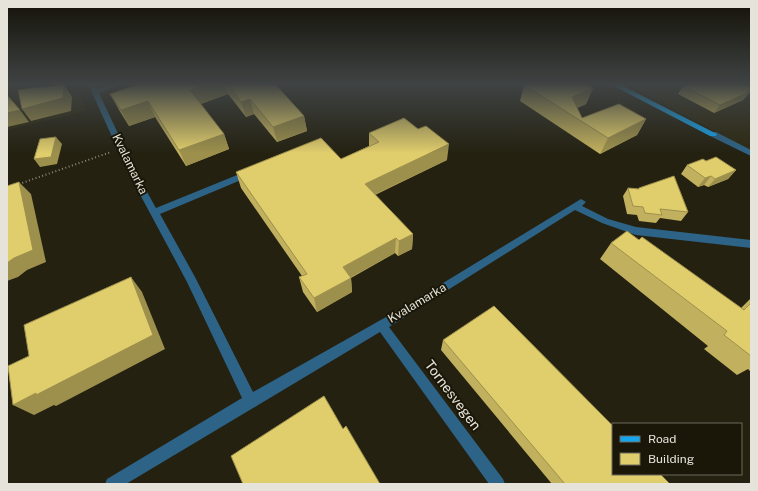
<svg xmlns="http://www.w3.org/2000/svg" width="758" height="491" font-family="'Public Sans',sans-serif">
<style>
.built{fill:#2c2811}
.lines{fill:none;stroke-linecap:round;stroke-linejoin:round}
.path{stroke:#8b897c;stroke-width:2;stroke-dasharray:1 2.5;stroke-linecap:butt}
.minor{fill:#2d6386;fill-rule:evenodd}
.major{fill:#16a5ef;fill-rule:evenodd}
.wall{fill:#c1b05d}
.shaded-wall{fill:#9d904c}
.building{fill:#e0cd6c;stroke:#9d904c}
.labels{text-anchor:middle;stroke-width:4;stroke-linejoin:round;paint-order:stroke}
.street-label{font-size:12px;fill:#e6e4da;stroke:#1a1708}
.near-street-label{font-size:14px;fill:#e6e4da;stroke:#1a1708}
</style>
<rect width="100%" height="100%" fill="#242111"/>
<path class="built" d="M 7,84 L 28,84 L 31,95 L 61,96 L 78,92 L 87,111 L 7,130 Z
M 627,84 L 751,84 L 751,151 Z"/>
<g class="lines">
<path class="path" d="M 19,184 L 111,152"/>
<path class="minor" d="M 88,84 L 95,84 L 97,89 L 110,84 L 121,84 L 99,93 L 137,174 L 156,208 L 247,171 L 253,171 L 254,173 L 253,175 L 160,214 L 195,277 L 253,392 L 402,308 L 581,199 L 586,202 L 582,206 L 608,219 L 636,227 L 751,240 L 751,248 L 636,235 L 602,223 L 575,210 L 389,327 L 503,479 L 505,484 L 489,484 L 380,332 L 126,484 L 105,484 L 107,479 L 242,398 L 187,282 L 129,174 Z
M 710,132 L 716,132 L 751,150 L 751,156 L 710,136 Z"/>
<path class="major" d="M 610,84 L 619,84 L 717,134 L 716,136 L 710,136 Z"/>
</g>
<path class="wall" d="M 140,84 L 275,84 L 304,116 L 307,131 L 277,142 L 254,114 L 246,117 L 228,94 L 200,104 L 224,134 L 229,149 L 186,166 L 155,117 L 129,126 L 119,110 L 110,94 Z
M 524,85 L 593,88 L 586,104 L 577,108 L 582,118 L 646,119 L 637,135 L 600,154 L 520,101 Z
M 683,86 L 751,88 L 751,91 L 743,100 L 714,113 L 678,94 Z
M 369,133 L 447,160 L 375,195 L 413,234 L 412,249 L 398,256 L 395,253 L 351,278 L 352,292 L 317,312 L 303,292 L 299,277 L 302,276 L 241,188 L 236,172 L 341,159 L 369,146 Z
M 706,161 L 736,170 L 728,179 L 708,187 L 704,185 L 698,187 L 681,174 L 687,165 Z
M 628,188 L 638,189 L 639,188 L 688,212 L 681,221 L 660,218 L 656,223 L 639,221 L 637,215 L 627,214 L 623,196 Z
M 639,240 L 741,308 L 751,298 L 751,372 L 748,369 L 737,375 L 704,349 L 708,346 L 600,259 L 611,243 Z
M 443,340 L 670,484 L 552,484 L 441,350 Z"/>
<path class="shaded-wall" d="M 64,84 L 72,97 L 71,111 L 31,121 L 22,109 Z
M 207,84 L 225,84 L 228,94 L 196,106 L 190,90 Z
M 593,88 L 586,104 L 568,112 L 572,97 Z
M 751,89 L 751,91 L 743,100 L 714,113 L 720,105 Z
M 250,99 L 254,114 L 246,117 L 241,102 Z
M 148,101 L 155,117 L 129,126 L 121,110 Z
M 20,110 L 29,122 L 7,127 L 7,113 Z
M 304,116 L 307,131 L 277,142 L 273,127 Z
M 646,119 L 637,135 L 600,154 L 608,138 Z
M 224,134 L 229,149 L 186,166 L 179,150 Z
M 56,137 L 62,144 L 57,164 L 40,167 L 34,159 Z
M 449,144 L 447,160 L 365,199 L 365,184 Z
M 736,170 L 728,179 L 708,187 L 715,179 Z
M 711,176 L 704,185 L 698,187 L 705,178 Z
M 19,182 L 31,194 L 46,262 L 27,270 L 18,277 L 7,281 L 7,263 Z
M 413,234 L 412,249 L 398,256 L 399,241 Z
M 396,238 L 395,253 L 344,281 L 343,267 Z
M 131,277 L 142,292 L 165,349 L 56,406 L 54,405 L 34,415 L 13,405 Z
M 351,278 L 352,292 L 317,312 L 314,298 Z"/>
<path class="building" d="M 63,84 L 64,84 L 63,98 L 22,109 L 18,90 L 41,87 L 41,88 Z
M 140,84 L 207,84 L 190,90 L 224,134 L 179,150 L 148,101 L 121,110 L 110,94 Z
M 228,84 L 275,84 L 304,116 L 273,127 L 250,99 L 241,102 Z
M 526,84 L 586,84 L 593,88 L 572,97 L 582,118 L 619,104 L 646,119 L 608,138 L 524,85 Z
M 686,84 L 744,84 L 751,88 L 751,89 L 747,91 L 749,92 L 720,105 L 683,86 Z
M 7,95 L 20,110 L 7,113 Z
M 404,118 L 418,129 L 426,126 L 449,144 L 365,184 L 413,234 L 399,241 L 396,238 L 343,267 L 351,278 L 314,298 L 299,277 L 307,274 L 236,172 L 321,138 L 341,159 L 379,142 L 369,133 Z
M 56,137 L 51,157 L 34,159 L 40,139 Z
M 716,157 L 736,170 L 715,179 L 711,176 L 705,178 L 687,165 L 703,159 L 706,161 Z
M 674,176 L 688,212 L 660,209 L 662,215 L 645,213 L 643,207 L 633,206 L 628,188 L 639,189 L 639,188 Z
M 19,182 L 33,250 L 14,258 L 7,263 L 7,186 Z
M 627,231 L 639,240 L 642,237 L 744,310 L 751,303 L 751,356 L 724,335 L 727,331 L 611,243 Z
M 131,277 L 153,335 L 36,395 L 36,393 L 13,405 L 8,366 L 29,356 L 24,325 Z
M 494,306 L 613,426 L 613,474 L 660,474 L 670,484 L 565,484 L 443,340 Z
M 324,396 L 343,429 L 346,426 L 380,484 L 243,484 L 231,456 Z"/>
<linearGradient id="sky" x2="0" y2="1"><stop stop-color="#141209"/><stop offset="0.55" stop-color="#3f4343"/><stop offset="1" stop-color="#3f4343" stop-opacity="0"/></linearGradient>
<rect width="758" height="153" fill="url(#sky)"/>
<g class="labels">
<g class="street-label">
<text transform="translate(130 164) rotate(64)" y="4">Kvalamarka</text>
<text transform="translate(417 303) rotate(-31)" y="4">Kvalamarka</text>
</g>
<g class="near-street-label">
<text transform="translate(453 395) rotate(53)" y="5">Tornesvegen</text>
</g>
</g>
<rect width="758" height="491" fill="none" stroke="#e6e4da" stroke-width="16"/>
<rect x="612" y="423" width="130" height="52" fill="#1a1708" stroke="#6c695c"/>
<rect x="620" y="436" width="20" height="6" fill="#16a5ef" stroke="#6c695c"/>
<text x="648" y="443" font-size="12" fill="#e6e4da">Road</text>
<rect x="620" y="453" width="20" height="12" fill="#e0cd6c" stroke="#6c695c"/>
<text x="648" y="463" font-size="12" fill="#e6e4da">Building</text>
</svg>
